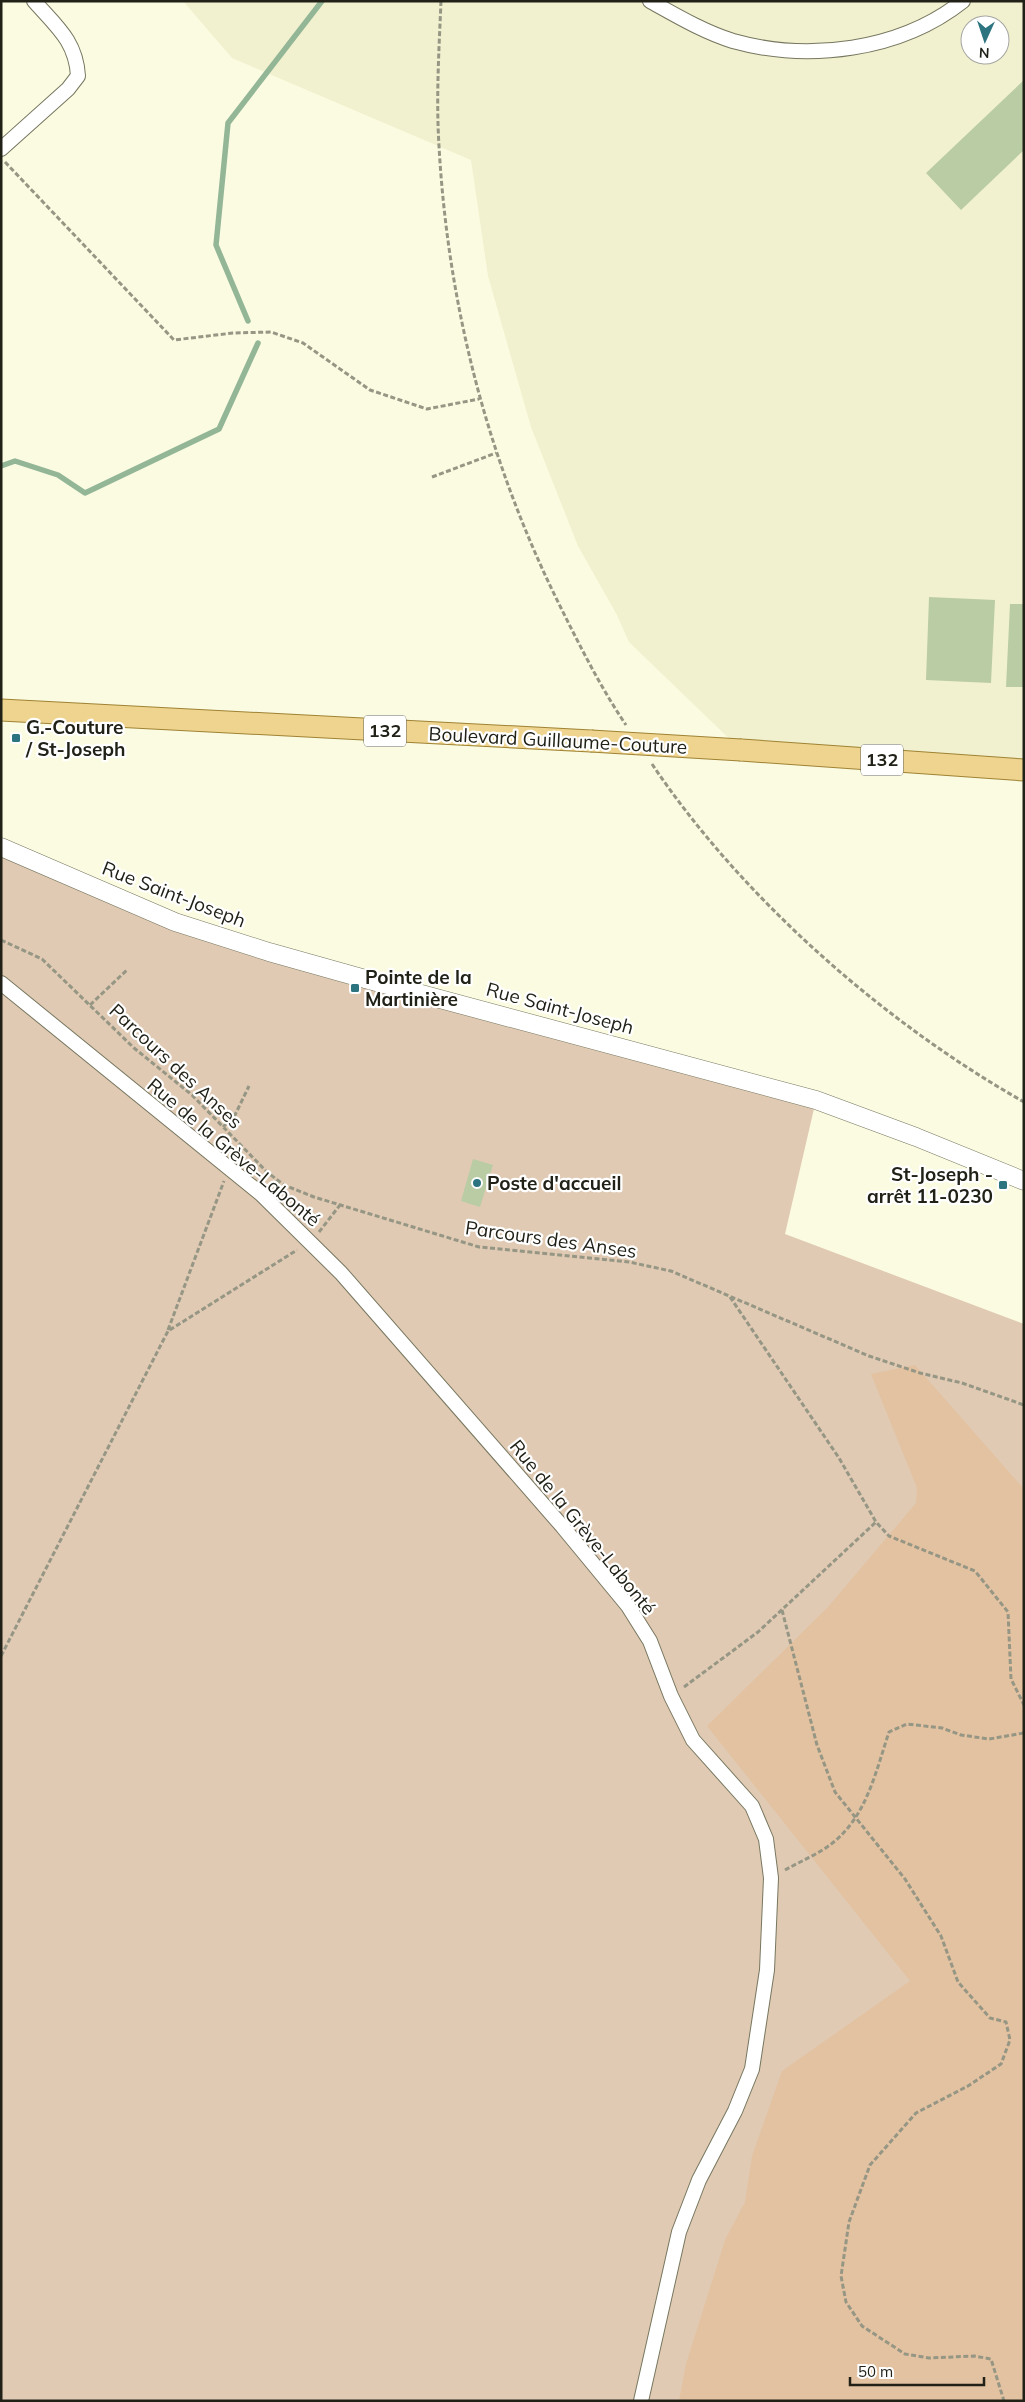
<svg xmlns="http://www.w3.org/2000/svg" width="1025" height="2402" font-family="Mulish,sans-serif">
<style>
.built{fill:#f1f1cf;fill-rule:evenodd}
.green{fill:#e0cab3}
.forest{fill:#e3c2a1}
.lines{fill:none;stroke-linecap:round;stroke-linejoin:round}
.stream{stroke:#93b697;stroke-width:5.5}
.building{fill:#bacca4}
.minor-casing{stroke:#777760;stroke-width:16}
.tertiary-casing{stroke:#777760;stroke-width:19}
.primary-casing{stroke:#9f8233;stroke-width:23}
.path{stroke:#969684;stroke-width:3;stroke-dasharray:5 2.5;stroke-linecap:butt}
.minor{stroke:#fff;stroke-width:14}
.tertiary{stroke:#fff;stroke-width:18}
.primary{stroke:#eed48e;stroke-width:21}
.primary-bridge-casing{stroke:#9f8233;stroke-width:23;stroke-linecap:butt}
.primary-bridge{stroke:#eed48e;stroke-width:21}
.poi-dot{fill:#2c747f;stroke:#fff;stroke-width:2}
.labels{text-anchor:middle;stroke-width:4.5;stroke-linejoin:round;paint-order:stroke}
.shield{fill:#fff;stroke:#64645d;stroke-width:1}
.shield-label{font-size:18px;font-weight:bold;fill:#212118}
.poi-label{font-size:19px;font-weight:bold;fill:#212118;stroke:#fff;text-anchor:start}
.street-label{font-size:19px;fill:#212118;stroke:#fff}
</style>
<rect width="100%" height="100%" fill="#fbfbe1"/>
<path class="built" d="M 183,1 L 1024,1 L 1024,770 L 741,750 L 629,642 L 617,615 L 578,546 L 531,427 L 488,276 L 471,160 L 232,58 ZM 970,25 L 1000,25 L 1000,55 L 970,55 Z"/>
<path class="green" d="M 1,847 L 175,922 L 816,1100 L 785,1234 L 1024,1324 L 1024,2401 L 1,2401 Z"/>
<path class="forest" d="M 915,1365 L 1024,1489 L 1024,2401 L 679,2401 L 686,2364 L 725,2240 L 745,2202 L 752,2156 L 782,2071 L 910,1981 L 707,1726 L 828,1607 L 916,1503 L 917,1488 L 871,1374 Z"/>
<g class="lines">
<path class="stream" d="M 248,321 L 216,245 L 228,123 L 322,1
M 1,466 L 15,461 L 58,475 L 85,493 L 219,429 L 258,343"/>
</g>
<path class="building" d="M 1024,80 L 1024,150 L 961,210 L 926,173 Z
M 929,597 L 995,600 L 991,683 L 926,680 Z
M 1010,604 L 1024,604 L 1024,687 L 1006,687 Z
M 473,1159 L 493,1165 L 480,1207 L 461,1201 Z"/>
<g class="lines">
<g class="minor-casing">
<path id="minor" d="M 650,1 C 677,16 704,32 733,41 C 808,62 900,51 963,1
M 1,149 L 68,89 L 78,76 C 76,41 56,26 34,1
M 1,983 L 261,1194 L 341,1273 L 562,1526 L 628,1606 L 650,1641 L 671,1696 L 693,1740 L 752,1806 L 766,1839 L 771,1878 L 767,1970 L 752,2069 L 735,2111 L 699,2180 L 679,2232 L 641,2401"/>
</g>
<g class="tertiary-casing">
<path id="tertiary" d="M 1,847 L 175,922 L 269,952 L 358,977 L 816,1100 L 916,1137 L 1024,1181"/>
</g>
<g class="primary-casing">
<path id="primary" d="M 1,710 L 591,741
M 741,750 L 1024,770"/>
</g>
<path class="path" d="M 441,1 C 439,50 436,98 439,146 C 448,308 489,464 561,608 C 581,648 601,688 626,725
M 5,162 L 174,340 L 233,333 L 271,332 L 303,343 L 370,390 L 427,409 L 479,399
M 432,477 L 496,453
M 652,764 C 742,898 883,1022 1024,1102
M 1,940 L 42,959 L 134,1048 L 192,1095 L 267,1172 L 284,1185 L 314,1197 L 479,1247 L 629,1262 L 671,1271 L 869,1356 L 920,1373 L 962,1383 L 1024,1405
M 90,1005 L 128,969
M 223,1127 L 235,1115 L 249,1086
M 319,1232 L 340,1205
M 730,1297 L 839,1458 L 876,1522 L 889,1536 L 975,1571 L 1008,1612 L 1011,1679 L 1024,1705
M 168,1330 L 224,1181
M 782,1610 L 817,1745 L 835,1792 L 905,1879 L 941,1936 L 958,1982 L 990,2018 L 1006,2022 L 1010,2040 L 1001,2064 L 968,2086 L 916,2113 L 870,2165 L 849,2222 L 841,2276 L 846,2302 L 862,2326 L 905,2354 L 929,2358 L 974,2356 L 991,2359 L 1004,2401
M 1,1656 L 168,1331 L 297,1250
M 684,1687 L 758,1632 L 876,1522
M 785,1870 C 801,1861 821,1853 835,1841 C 867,1814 876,1771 889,1732 L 907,1724 L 942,1728 L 961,1735 L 989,1739 L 1024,1733"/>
<use href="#minor" class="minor"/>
<use href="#tertiary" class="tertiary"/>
<use href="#primary" class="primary"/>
<g class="primary-bridge-casing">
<path id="primary-bridge" d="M 591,741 L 741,750"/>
</g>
<use href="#primary-bridge" class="primary-bridge"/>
</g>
<g class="poi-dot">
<rect x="11" y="733" width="10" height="10" rx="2.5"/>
<rect x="350" y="983" width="10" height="10" rx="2.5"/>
<circle cx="477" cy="1183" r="5"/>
<rect x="998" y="1180" width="10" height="10" rx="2.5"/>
</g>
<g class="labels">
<g class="shield">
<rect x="364" y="715.5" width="42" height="31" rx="4"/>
<rect x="861" y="744.5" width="42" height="31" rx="4"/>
</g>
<g class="shield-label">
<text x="385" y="737">132</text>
<text x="882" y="766">132</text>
</g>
<g class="poi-label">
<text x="26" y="734">G.-Couture<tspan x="26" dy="22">/ St-Joseph</tspan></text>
<text x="365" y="984">Pointe de la<tspan x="365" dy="22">Martinière</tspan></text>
<text x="993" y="1181" text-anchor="end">St-Joseph -<tspan x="993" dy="22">arrêt 11-0230</tspan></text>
<text x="487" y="1190">Poste d'accueil</text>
</g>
<g class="street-label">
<text transform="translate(558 740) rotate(3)" y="7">Boulevard Guillaume-Couture</text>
<text transform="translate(174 894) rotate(21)" y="7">Rue Saint-Joseph</text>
<text transform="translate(560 1008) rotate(15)" y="7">Rue Saint-Joseph</text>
<text transform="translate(176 1066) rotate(43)" y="7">Parcours des Anses</text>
<text transform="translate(234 1152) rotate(40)" y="7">Rue de la Grève-Labonté</text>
<text transform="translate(551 1239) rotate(8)" y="7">Parcours des Anses</text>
<text transform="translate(583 1527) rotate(51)" y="7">Rue de la Grève-Labonté</text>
</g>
</g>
<rect width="1025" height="2402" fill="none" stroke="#212118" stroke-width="5"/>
<g transform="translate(985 40) rotate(183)"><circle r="24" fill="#ffffff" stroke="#a6a6a3"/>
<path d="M0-4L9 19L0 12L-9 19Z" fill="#2c747f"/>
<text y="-8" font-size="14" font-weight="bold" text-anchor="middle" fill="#212118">N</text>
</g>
<path d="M850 2377v8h134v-8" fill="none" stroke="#212118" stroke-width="2.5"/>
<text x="858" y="2377" font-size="15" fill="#212118" stroke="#ffffff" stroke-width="4" paint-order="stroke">50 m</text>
</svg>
